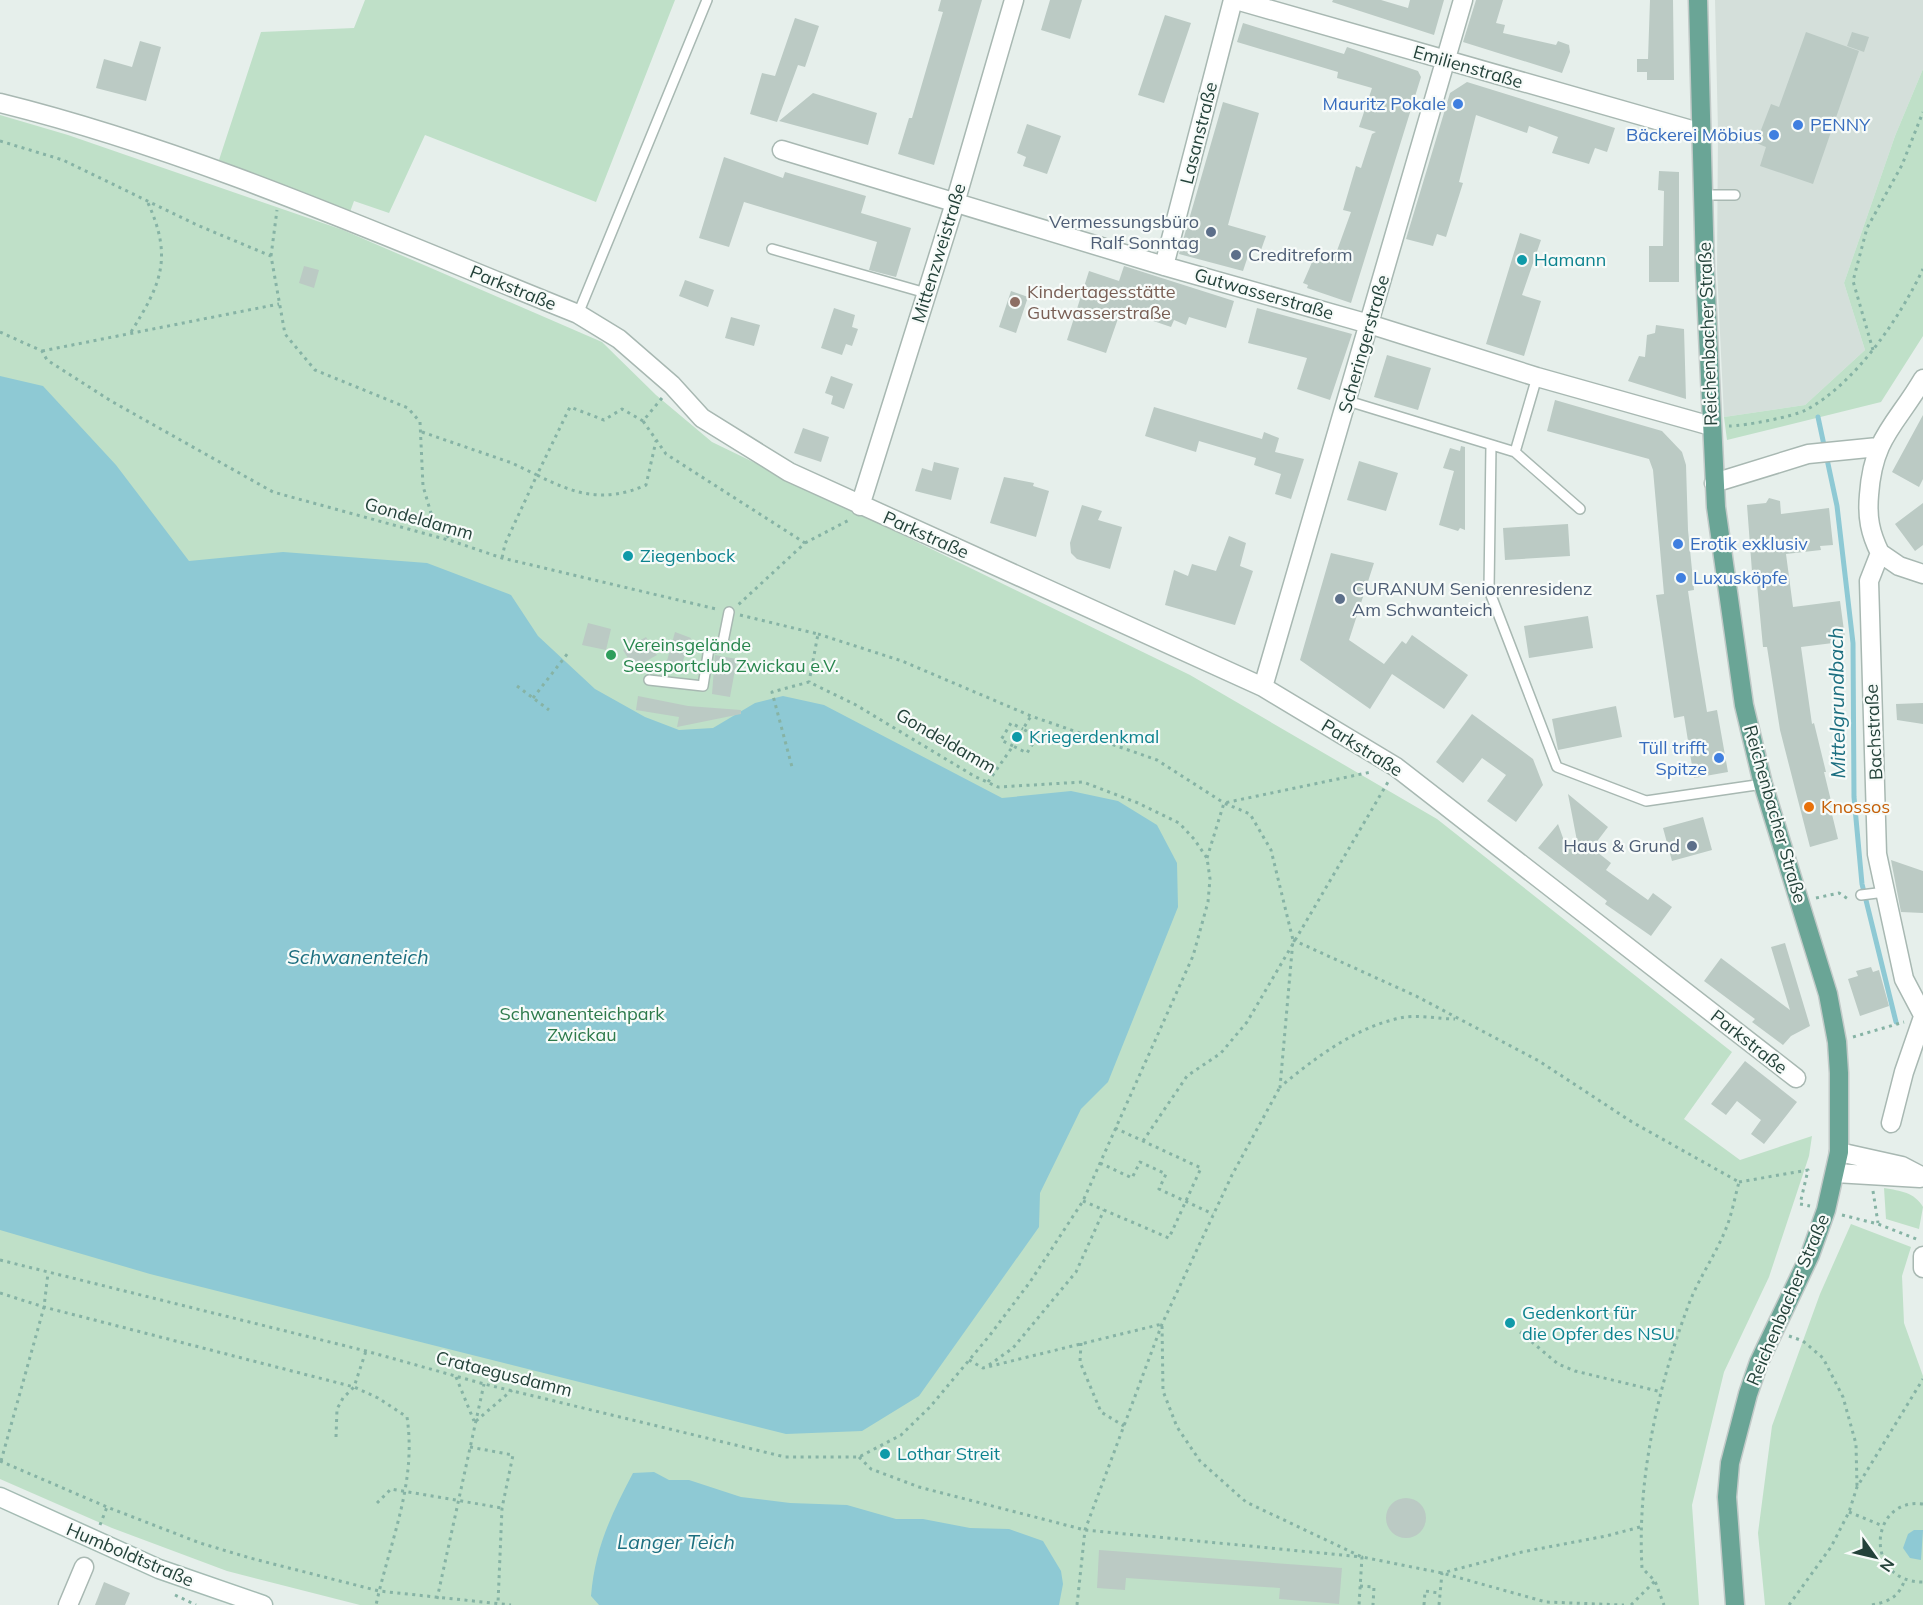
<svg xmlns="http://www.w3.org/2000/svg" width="1923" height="1605" font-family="Mulish,sans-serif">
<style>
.built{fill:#d4dfda}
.green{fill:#bfe0c8}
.water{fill:#8ec9d4}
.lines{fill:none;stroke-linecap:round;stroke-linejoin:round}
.stream{stroke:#8ec9d4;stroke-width:5}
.building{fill:#bbcac4}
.lane-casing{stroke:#a8b8b2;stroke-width:12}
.street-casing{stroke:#a8b8b2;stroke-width:21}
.secondary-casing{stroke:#a4bbb3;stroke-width:21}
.primary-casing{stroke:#c2cac8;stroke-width:21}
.path{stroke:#86b3a5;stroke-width:3;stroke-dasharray:3 4.5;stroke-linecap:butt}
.lane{stroke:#fff;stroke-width:9}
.street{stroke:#fff;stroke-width:18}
.secondary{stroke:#fff;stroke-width:18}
.primary{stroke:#6aa596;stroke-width:18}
.shop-dot{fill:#3f7fe0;stroke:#f7fbf9;stroke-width:2}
.service-dot{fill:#5c6f8a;stroke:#f7fbf9;stroke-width:2}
.culture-dot{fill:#0f9aa8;stroke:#f7fbf9;stroke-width:2}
.education-dot{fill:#8d6e63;stroke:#f7fbf9;stroke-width:2}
.leisure-dot{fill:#2e9e5b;stroke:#f7fbf9;stroke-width:2}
.food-dot{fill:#e8710a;stroke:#f7fbf9;stroke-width:2}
.labels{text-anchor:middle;stroke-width:4.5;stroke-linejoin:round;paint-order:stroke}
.street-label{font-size:18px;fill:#24423a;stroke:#f7fbf9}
.shop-label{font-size:18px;fill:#366cbe;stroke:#f7fbf9;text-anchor:end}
.service-label{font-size:18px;fill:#4e5e75;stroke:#f7fbf9;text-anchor:end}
.culture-label{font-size:18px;fill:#0d838f;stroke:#f7fbf9;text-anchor:start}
.education-label{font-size:18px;fill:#785e54;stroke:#f7fbf9;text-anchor:start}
.leisure-label{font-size:18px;fill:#27864d;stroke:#f7fbf9;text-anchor:start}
.food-label{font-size:18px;fill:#c56008;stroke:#f7fbf9;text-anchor:start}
.park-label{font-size:18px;fill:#2d7a4b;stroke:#f7fbf9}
.water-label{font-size:20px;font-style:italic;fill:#1c6f80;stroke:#f7fbf9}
</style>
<rect width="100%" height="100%" fill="#e6efeb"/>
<path class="built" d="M 1715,0 L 1923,0 L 1923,69 L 1895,136 L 1844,283 L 1865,350 L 1805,405 L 1724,417 L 1717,270 L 1718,132 Z"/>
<path class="green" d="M 365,0 L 675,0 L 596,202 L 425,135 L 389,213 L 354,201 L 350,212 L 219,160 L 261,32 L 354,28 Z
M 1923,69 L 1923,336 L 1881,402 L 1727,440 L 1724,417 L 1805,405 L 1865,350 L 1844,283 L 1895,136 Z
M 0,115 L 68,135 L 343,230 L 602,342 L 656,395 L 712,442 L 1190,675 L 1437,819 L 1732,1052 L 1684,1119 L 1740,1160 L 1812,1136 L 1809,1156 L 1769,1277 L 1724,1372 L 1708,1438 L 1692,1505 L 1699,1605 L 360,1605 L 227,1571 L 112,1528 L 0,1479 Z
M 1884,1188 C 1901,1191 1914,1192 1923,1207 L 1919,1229 L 1886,1219 Z
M 1851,1224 L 1911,1247 L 1902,1276 L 1904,1323 L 1923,1376 L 1923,1605 L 1765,1605 L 1758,1533 L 1772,1426 L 1820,1294 Z"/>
<path class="water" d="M 0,376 L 43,386 L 116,465 L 189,561 L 283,552 L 427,563 L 511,595 L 538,636 L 595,689 L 645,717 L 679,730 L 713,728 L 755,703 L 783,696 L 824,705 L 1002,798 L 1071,791 L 1118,801 L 1157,825 L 1177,863 L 1178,907 L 1108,1082 L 1081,1109 L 1040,1193 L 1039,1227 L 919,1396 L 862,1431 L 786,1434 L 150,1274 L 0,1230 Z
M 654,1472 L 669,1480 L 689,1480 L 741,1497 L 790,1503 L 847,1505 L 896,1519 L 923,1519 L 970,1528 L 1009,1529 L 1043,1541 L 1061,1571 L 1063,1584 L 1059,1605 L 599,1605 L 591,1596 C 595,1548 611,1515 633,1473 Z
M 1914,1530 L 1923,1530 L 1921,1560 L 1910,1558 L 1903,1548 L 1908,1534 Z"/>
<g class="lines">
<path class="stream" d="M 1818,417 L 1837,506 L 1853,643 L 1854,797 L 1862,884 L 1896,1022"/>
</g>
<path class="building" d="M 941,0 L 982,0 L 934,165 L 898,154 L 909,118 L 912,118 L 943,12 L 938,11 Z
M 1050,0 L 1082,0 L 1070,39 L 1041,30 Z
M 1333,0 L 1381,0 L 1408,8 L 1410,0 L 1444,0 L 1434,35 L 1332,2 Z
M 1476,0 L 1503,0 L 1496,23 L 1505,25 L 1503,33 L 1556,45 L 1558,41 L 1569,45 L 1570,52 L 1562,73 L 1463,42 Z
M 1650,0 L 1673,0 L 1674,80 L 1647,80 L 1647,72 L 1637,72 L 1637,59 L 1648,59 Z
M 1165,15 L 1191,23 L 1164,103 L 1138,95 Z
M 795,18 L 819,26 L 805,67 L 798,65 L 777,122 L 750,114 L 762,73 L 775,76 Z
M 1243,23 L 1344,54 L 1347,47 L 1418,71 L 1421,77 L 1351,303 L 1307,288 L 1308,285 L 1303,283 L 1316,253 L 1334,259 L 1351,212 L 1343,210 L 1356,166 L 1361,168 L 1372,134 L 1376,132 L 1359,127 L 1372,88 L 1337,78 L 1338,72 L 1237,42 Z
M 1806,32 L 1859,51 L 1813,184 L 1760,166 L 1766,147 L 1756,143 L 1771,104 L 1779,107 Z
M 1852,32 L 1869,37 L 1864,52 L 1847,46 Z
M 140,41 L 161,47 L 146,101 L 96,88 L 104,59 L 132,67 Z
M 1467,82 L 1615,128 L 1607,152 L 1595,148 L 1589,164 L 1552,153 L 1558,137 L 1529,126 L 1527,133 L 1476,115 L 1459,182 L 1463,183 L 1446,237 L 1437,234 L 1433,246 L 1406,239 L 1450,93 Z
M 813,93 L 877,113 L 868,145 L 779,121 Z
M 1223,102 L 1259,113 L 1228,225 L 1266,236 L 1261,250 L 1251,247 L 1243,271 L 1179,254 Z
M 1027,124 L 1061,136 L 1047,174 L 1023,166 L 1026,157 L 1017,153 Z
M 724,157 L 783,178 L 785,172 L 866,196 L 861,213 L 911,228 L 896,277 L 869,270 L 877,242 L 744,202 L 729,247 L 699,238 Z
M 1659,171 L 1679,172 L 1679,282 L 1649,282 L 1649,246 L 1663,246 L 1664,191 L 1658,190 Z
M 1520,233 L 1541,240 L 1522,295 L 1541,301 L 1524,356 L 1486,344 Z
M 304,266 L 319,270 L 314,288 L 299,283 Z
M 1124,266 L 1234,301 L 1226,328 L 1189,317 L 1186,325 L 1174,320 L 1171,327 L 1121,310 L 1106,353 L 1067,340 L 1089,271 L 1119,281 Z
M 685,280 L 714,290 L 708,307 L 679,296 Z
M 1011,291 L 1028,297 L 1016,333 L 999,327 Z
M 834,308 L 855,315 L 852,327 L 858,329 L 852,346 L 846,344 L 842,355 L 821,348 Z
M 1257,308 L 1352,334 L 1330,400 L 1297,389 L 1307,358 L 1248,343 Z
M 731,317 L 760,325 L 754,346 L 725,338 Z
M 1656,325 L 1684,329 L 1686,399 L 1628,381 L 1639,356 L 1645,357 L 1647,335 L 1655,333 Z
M 1387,355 L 1431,368 L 1418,410 L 1374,397 Z
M 831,376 L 853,384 L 844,409 L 831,404 L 833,396 L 825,393 Z
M 1555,400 L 1662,431 L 1682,452 L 1686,465 L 1688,530 L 1694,590 L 1688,591 L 1697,651 L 1707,712 L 1717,710 L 1728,772 L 1694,778 L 1684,716 L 1674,718 L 1656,595 L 1664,594 L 1653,470 L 1649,459 L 1547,431 Z
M 1154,407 L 1262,439 L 1264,432 L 1279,438 L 1275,452 L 1304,459 L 1291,499 L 1275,494 L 1281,474 L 1254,465 L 1256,458 L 1199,441 L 1196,452 L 1145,436 Z
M 1923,415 L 1923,479 L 1919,487 L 1892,472 Z
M 803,428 L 829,437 L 821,462 L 794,453 Z
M 1461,446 L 1465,447 L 1465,530 L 1460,528 L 1458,531 L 1439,525 L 1454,471 L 1443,468 L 1450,448 L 1460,451 Z
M 1359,461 L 1398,473 L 1386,511 L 1347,500 Z
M 934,462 L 959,468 L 951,500 L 915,491 L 922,468 L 932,471 Z
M 1004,477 L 1034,483 L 1033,486 L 1049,491 L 1036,537 L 990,523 Z
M 1769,498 L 1780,501 L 1781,514 L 1829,508 L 1833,545 L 1820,546 L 1821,550 L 1786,554 L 1793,607 L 1840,601 L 1845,638 L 1832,640 L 1833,643 L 1801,647 L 1812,724 L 1814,723 L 1826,772 L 1824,772 L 1832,805 L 1830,806 L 1838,839 L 1810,847 L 1780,730 L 1767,647 L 1763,647 L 1757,584 L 1753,585 L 1747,505 L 1766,503 Z
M 1923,503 L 1923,545 L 1915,551 L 1895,524 Z
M 1082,505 L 1102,511 L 1098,520 L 1122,527 L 1110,569 L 1077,559 L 1071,553 L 1070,543 Z
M 1568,524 L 1570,556 L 1505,560 L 1503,528 Z
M 1229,536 L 1246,543 L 1240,566 L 1253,571 L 1235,625 L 1165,605 L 1174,570 L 1188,576 L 1192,564 L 1216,571 Z
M 1331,553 L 1374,563 L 1349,640 L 1384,664 L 1402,641 L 1406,644 L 1412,635 L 1468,675 L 1444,709 L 1392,674 L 1370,709 L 1300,660 Z
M 1588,616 L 1593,648 L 1529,658 L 1524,626 Z
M 588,623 L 611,629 L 606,650 L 582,645 Z
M 675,632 L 691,638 L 679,672 L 665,668 Z
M 646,637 L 657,655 L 634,668 L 623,650 Z
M 715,655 L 737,659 L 730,697 L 712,694 Z
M 638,696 L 688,706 L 741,710 L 741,714 L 677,727 L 679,717 L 636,710 Z
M 1923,703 L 1923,724 L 1897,720 L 1896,704 Z
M 1616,706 L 1622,737 L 1558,750 L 1552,719 Z
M 1472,714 L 1533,759 L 1543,785 L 1516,822 L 1487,801 L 1506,775 L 1482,758 L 1463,783 L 1436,762 Z
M 1568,794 L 1608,827 L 1592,848 L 1611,863 L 1606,870 L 1648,900 L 1653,893 L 1672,907 L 1651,936 L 1605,904 L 1607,901 L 1538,848 L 1558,824 L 1567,849 L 1578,846 Z
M 1703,817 L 1712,850 L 1672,861 L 1663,828 Z
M 1891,860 L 1923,871 L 1923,913 L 1901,912 Z
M 1785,943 L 1810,1026 L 1791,1036 L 1783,1045 L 1752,1022 L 1755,1019 L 1704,981 L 1721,958 L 1790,1010 L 1771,947 Z
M 1871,967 L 1873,972 L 1879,970 L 1889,1006 L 1860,1016 L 1848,979 L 1858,976 L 1856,971 Z
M 1745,1061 L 1797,1102 L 1764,1144 L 1751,1134 L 1761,1120 L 1737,1101 L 1726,1115 L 1711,1104 Z
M1386 1518a20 20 0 1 1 40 0a20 20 0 1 1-40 0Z
M 1099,1550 L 1342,1568 L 1339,1604 L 1279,1599 L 1280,1588 L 1126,1578 L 1125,1590 L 1097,1588 Z
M 104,1582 L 130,1593 L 125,1605 L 95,1605 Z"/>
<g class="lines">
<g class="lane-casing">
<path id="lane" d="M 1703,195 L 1735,195
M 772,249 L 926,293
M 578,314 L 707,0
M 1348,401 L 1515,452 L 1580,509
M 1491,445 L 1489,590 L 1557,767 L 1646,801 L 1763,784
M 1515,452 L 1537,377
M 649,680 L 703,686 L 709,648 L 722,647 L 729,612
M 1861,895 L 1885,892"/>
</g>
<g class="street-casing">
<path id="street" d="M 1236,0 L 1702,133
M 0,103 C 198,152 388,238 578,314 L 619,339 L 672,385 L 702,418 L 789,472 L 1263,687 L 1396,767 L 1796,1078
M 782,150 L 1164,266 L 1369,324 L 1537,377 L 1711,426
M 1164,266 L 1233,0
M 1923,379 C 1896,425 1873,437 1869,495 C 1867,517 1870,533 1880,553 L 1869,581 L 1877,854 L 1904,979 L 1923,1015
M 1714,483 L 1808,454 L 1878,447
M 860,506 L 955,203 L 1014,0
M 1880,553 L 1899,566 L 1923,574
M 1263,687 L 1463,0
M 1891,1123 L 1904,1072 L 1923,1017
M 1839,1152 L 1902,1166 L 1923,1177
M 1835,1173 L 1920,1178
M 1923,1256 L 1923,1268
M 68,1605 L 84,1567"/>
</g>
<g class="secondary-casing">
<path id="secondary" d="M 0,1497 L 159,1569 L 263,1605"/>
</g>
<g class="primary-casing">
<path id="primary" d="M 1698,0 L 1705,270 L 1716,507 L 1744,705 L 1763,784 L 1828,994 L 1837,1042 L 1839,1073 L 1839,1152 L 1826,1210 L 1810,1255 L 1759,1362 L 1748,1394 L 1730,1463 L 1727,1497 L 1735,1605"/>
</g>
<path class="path" d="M 0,141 L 63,160 L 197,225 L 271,256 L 285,334 L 315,370 L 408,408 L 420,422 L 423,486 L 433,520 L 451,540
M 271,256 L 277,210
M 0,332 L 42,351 L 47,360 L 111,401 L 273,492 L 452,541 L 502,558 L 716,609
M 131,332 C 161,284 173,258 148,203
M 1873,350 L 1853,281 L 1867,228 L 1902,165 L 1923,112
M 42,351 L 279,304
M 662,398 L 643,421 L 666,454 L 805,543 L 738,605
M 643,421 L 622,409 L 604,420 L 570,407 L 537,475 C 576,495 605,503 646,485 L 656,441
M 1729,426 C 1744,426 1792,417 1806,410 C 1856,383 1899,319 1923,269
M 422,432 L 512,463 L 537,475 L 505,544 L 502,558
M 805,543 L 851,519
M 740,615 L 818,634 L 809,682
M 818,634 L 902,661 L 1031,716 L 1157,760 L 1224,803 L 1250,814 L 1271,850 L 1293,940 L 1280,1087 C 1315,1058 1354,1028 1400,1018 C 1416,1014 1438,1019 1455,1019
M 517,686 L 549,710
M 533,698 L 568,653
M 1013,746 L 1001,740 L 1011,723 L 1023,729
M 988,782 L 1013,746 L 1027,753 L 1037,737 L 1023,729 L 1031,716
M 1207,858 L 1224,803 L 1371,772
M 1816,898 L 1839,893 L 1848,899
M 1293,940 L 1416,996 L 1539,1061 L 1632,1122 L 1739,1182 C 1735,1197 1732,1213 1727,1226 C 1716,1255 1697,1280 1687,1309 C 1657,1390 1637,1481 1642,1568 L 1655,1581 L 1664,1605
M 1853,1037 L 1904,1022
M 1143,1141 L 1187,1076 L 1221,1053 L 1247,1022 L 1388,782
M 1100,1163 L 1132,1178 L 1140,1162 L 1166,1174 L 1159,1189 L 1213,1214
M 1739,1182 L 1808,1170 L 1800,1204 L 1810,1206
M 1873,1191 L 1878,1223
M 1083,1201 L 1169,1238 L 1201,1168 L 1115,1128
M 1842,1215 L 1878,1224 L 1919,1240
M 0,1260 L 366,1351 L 484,1384 L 785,1457 L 859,1457 L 901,1435 L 930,1407 L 990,1335 L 1030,1282 L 1083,1201 L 1193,956 L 1208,902 L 1210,879 L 1207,858 L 1194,839 L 1179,823 L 1138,803 L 1083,782 L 998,787 L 974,776 L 856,705 L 809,682 L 772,692 L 792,767
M 0,1293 L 44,1307 L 354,1387 L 378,1398 L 407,1417 C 417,1483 390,1541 376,1605
M 1520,1332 L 1558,1364 L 1575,1371 L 1662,1392
M 1789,1336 L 1803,1341 L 1823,1358 L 1843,1397 L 1856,1444 L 1857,1486
M 1081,1343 L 1080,1362 L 1101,1412 L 1124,1426
M 969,1360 L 983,1368 L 1162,1324 L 1163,1391 L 1177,1427 L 1200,1461 L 1246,1502 L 1362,1557 L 1442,1573 L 1546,1602 L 1624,1605
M 989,1365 L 1013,1348 L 1076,1272 L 1104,1210
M 456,1377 L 474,1421
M 476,1421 L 512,1390
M 336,1437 L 337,1409 L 343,1398 L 354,1387 L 366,1351
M 470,1447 L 513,1455 L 502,1508 L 498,1603
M 859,1457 L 871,1469 L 919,1487 L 1085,1530 L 1362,1557 L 1359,1605
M 0,1461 L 107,1507 L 200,1543 L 250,1558 L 379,1591 L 511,1605
M 1,1461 L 44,1307 L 48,1273
M 377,1503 L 391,1489 L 502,1508
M 1923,1504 C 1869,1497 1863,1582 1923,1582
M 1849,1512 L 1883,1526
M 100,1525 L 107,1507
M 1360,1586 L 1374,1587 L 1373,1605
M 175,1595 L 196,1605
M 437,1599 L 484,1384
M 1077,1605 L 1085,1530 L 1162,1324 L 1232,1175 L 1280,1087
M 1424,1605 L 1425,1591 L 1439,1593
M 1439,1605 L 1442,1573 L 1522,1552 L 1606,1536 L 1640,1527
M 1631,1605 L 1655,1581
M 1789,1605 L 1831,1547 L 1849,1512 L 1857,1487 L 1923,1379
M 1872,1605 C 1890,1601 1899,1597 1905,1579"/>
<use href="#lane" class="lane"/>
<use href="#street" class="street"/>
<use href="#secondary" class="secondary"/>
<use href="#primary" class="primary"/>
</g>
<g class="shop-dot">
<circle cx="1458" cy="104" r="6"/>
<circle cx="1798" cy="125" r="6"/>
<circle cx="1774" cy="135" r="6"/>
<circle cx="1678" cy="544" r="6"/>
<circle cx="1681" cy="578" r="6"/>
<circle cx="1719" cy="758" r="6"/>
</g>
<g class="service-dot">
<circle cx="1211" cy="232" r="6"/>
<circle cx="1236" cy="255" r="6"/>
<circle cx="1340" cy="599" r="6"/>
<circle cx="1692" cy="846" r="6"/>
</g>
<g class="culture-dot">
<circle cx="1522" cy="260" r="6"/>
<circle cx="628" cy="556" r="6"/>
<circle cx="1017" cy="737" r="6"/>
<circle cx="1510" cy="1323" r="6"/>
<circle cx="885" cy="1454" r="6"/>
</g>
<circle class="education-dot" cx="1015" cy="302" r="6"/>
<circle class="leisure-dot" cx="611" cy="655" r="6"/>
<circle class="food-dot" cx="1809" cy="807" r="6"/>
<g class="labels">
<g class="street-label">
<text transform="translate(1468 67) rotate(16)" y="6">Emilienstraße</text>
<text transform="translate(1199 133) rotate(-76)" y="6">Lasanstraße</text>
<text transform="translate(939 253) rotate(-73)" y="6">Mittenzweistraße</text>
<text transform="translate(513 288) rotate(22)" y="6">Parkstraße</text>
<text transform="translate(1264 294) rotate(16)" y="6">Gutwasserstraße</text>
<text transform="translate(1708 334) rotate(-92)" y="6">Reichenbacher Straße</text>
<text transform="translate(1364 344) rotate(-74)" y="6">Scheringerstraße</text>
<text transform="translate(419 519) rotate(16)" y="6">Gondeldamm</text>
<text transform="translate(926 535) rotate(24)" y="6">Parkstraße</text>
<text transform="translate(1874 732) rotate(-93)" y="6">Bachstraße</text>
<text transform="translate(946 741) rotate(30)" y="6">Gondeldamm</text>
<text transform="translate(1362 748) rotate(32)" y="6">Parkstraße</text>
<text transform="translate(1775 814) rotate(74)" y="6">Reichenbacher Straße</text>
<text transform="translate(1749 1042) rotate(38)" y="6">Parkstraße</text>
<text transform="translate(1788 1300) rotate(-67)" y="6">Reichenbacher Straße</text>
<text transform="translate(504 1374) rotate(14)" y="6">Crataegusdamm</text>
<text transform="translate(130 1555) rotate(23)" y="6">Humboldtstraße</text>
</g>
<g class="shop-label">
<text x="1446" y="110">Mauritz Pokale</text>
<text x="1810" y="131" text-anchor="start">PENNY</text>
<text x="1762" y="141">Bäckerei Möbius</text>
<text x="1690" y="550" text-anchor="start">Erotik exklusiv</text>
<text x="1693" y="584" text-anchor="start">Luxusköpfe</text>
<text x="1707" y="754">Tüll trifft<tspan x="1707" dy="21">Spitze</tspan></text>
</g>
<g class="service-label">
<text x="1199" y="228">Vermessungsbüro<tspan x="1199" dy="21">Ralf Sonntag</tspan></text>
<text x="1248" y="261" text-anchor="start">Creditreform</text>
<text x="1352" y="595" text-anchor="start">CURANUM Seniorenresidenz<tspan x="1352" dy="21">Am Schwanteich</tspan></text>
<text x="1680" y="852">Haus &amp; Grund</text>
</g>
<g class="culture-label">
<text x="1534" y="266">Hamann</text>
<text x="640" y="562">Ziegenbock</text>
<text x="1029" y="743">Kriegerdenkmal</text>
<text x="1522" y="1319">Gedenkort für<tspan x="1522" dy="21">die Opfer des NSU</tspan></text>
<text x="897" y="1460">Lothar Streit</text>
</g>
<g class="education-label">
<text x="1027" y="298">Kindertagesstätte<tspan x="1027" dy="21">Gutwasserstraße</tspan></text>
</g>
<g class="leisure-label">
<text x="623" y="651">Vereinsgelände<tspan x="623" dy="21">Seesportclub Zwickau e.V.</tspan></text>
</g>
<g class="food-label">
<text x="1821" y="813">Knossos</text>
</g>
<g class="park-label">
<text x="582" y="1020">Schwanenteichpark<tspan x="582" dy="21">Zwickau</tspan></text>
</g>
<g class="water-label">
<text transform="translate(1837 703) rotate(-91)" y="7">Mittelgrundbach</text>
<text x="358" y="964">Schwanenteich</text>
<text x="676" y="1549">Langer Teich</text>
</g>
</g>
<g transform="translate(1875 1557) rotate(124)" stroke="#f7fbf9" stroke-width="4.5" paint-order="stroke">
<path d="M0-4.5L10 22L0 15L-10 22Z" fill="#24423a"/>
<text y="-9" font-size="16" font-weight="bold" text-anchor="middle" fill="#24423a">N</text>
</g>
</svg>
